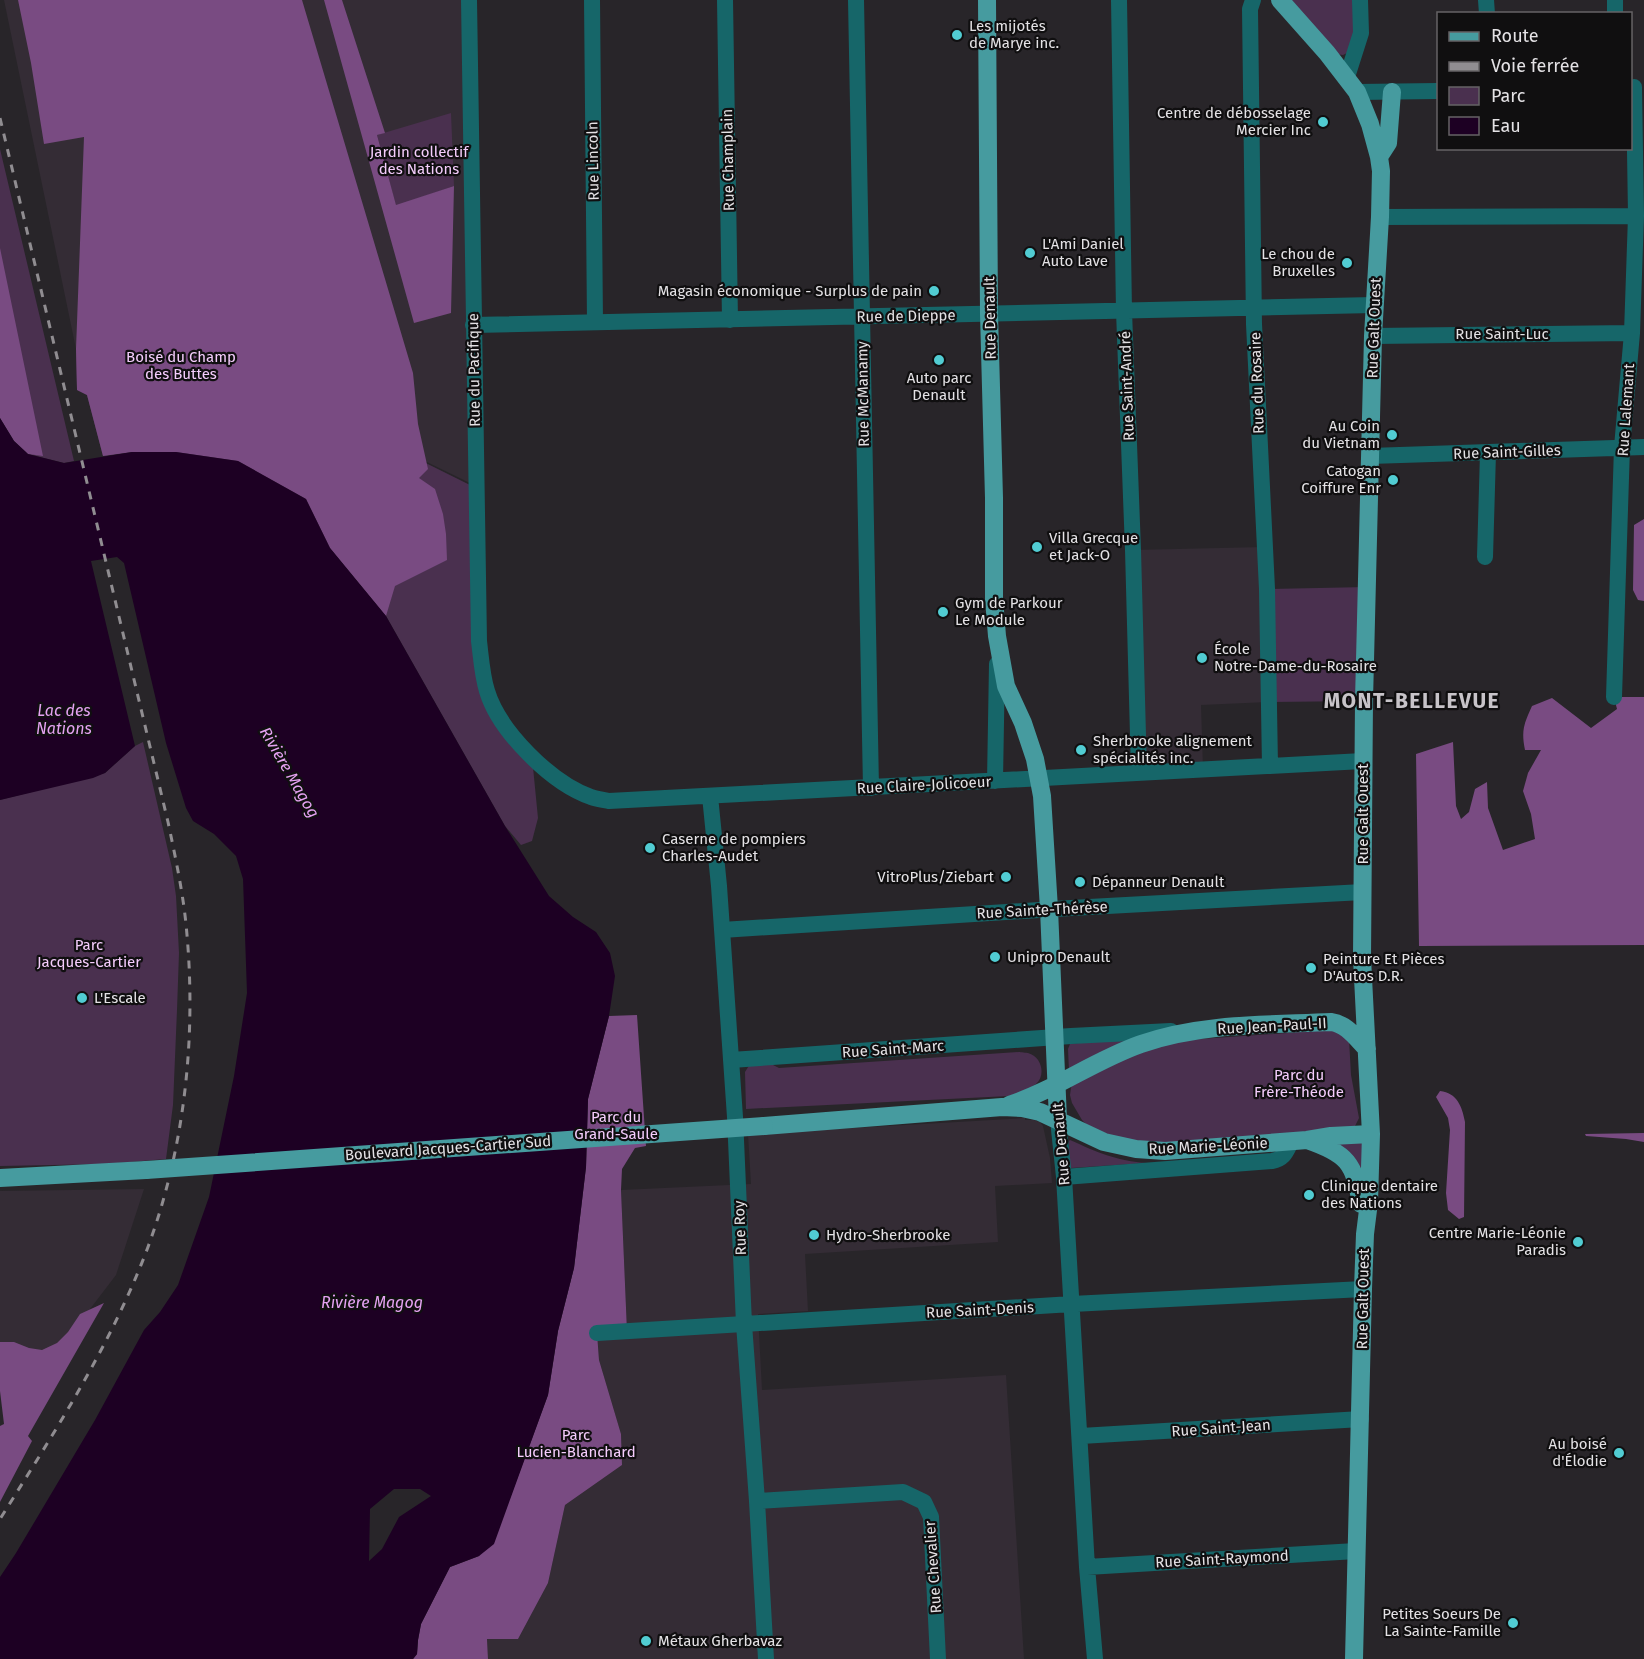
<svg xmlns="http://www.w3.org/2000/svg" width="1644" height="1659" font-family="'Fira Sans',sans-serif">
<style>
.built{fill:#342c35}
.green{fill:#4a304f}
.forest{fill:#794b82}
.water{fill:#1d0023;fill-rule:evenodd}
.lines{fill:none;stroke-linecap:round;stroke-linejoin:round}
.minor{stroke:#166669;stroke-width:16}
.major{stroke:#469b9f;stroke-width:18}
.rail{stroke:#908d91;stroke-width:3;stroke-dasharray:8 8;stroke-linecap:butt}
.major-bridge{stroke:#469b9f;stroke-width:18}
.poi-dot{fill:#51ccd2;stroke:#100f10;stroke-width:2}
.labels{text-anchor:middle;stroke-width:4.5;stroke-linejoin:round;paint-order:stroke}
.poi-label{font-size:15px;fill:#e4e2e5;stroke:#100f10;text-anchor:start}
.park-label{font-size:15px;fill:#f5cdfd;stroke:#100f10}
.street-label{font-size:15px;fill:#e4e2e5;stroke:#100f10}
.water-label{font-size:16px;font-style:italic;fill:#e5a2f2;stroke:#100f10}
.district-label{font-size:21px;font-weight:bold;letter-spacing:1.5px;fill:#c7c3c8;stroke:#100f10}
</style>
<rect width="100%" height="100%" fill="#282529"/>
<path class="built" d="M 4,0 L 469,0 L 474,485 L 269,385 L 161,262 L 76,349 Z
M 1264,547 L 1268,702 L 1201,705 L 1203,769 L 1139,772 L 1133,550 Z
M 1025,1118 L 1025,1120 L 1034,1120 L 1040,1122 L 1043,1126 L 1050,1158 L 1052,1183 L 995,1186 L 998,1242 L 805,1254 L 808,1311 L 758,1314 L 762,1390 L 1006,1375 L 1024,1659 L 488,1659 L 487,1639 L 518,1639 L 548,1583 L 565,1505 L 622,1465 L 621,1434 L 599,1360 L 597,1333 L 627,1331 L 621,1190 L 751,1184 L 748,1134 Z
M 144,1189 L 116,1275 L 61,1347 L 42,1352 L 0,1349 L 0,1191 Z"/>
<path class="green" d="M 1280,0 L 1360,0 L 1355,49 L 1343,55 L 1327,53 Z
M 451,113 L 454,186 L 396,206 L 377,135 Z
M 0,149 L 74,461 L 64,463 L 28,454 L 0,418 Z
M 161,262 L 269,385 L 476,488 L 486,690 L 532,757 L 538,818 L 532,841 L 521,845 L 505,826 L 386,616 L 330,548 L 132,452 L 103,456 L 87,395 L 77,390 L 76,349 Z
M 1367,587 L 1364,701 L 1268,702 L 1267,589 Z
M 143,742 L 172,868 L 176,896 L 179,953 L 177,1010 L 173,1105 L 166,1159 L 106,1164 L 0,1166 L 0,800 L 105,773 L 135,746 Z
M 1330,1030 L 1339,1030 L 1349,1039 L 1351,1075 L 1359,1118 L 1354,1128 L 1173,1144 L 1129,1142 L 1089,1127 L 1082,1120 L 1072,1103 L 1070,1095 L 1071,1088 L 1073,1083 L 1125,1054 L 1186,1040 Z
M 1137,1037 L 1069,1071 L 1068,1049 L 1070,1044 Z
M 1019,1052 C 1020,1052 1027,1053 1028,1053 C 1042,1057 1046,1075 1036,1084 C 1028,1090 1018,1093 1009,1096 L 746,1109 L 745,1072 L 750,1064 L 769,1063 L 779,1068 Z
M 1362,1138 L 1362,1176 L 1331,1139 Z
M 1070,1140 C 1099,1153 1114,1160 1146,1163 L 1071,1168 L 1069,1166 L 1069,1141 Z"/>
<path class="forest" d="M 18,0 L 302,0 L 413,373 L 418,424 L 428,469 L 419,478 L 435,489 L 443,514 L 446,534 L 447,560 L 395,586 L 386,616 L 330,548 L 306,499 L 238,461 L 176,452 L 132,452 L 103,456 L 87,395 L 77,390 L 76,349 L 84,137 L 44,144 L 31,63 Z
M 324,0 L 342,0 L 385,133 L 377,135 L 396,205 L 454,186 L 451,313 L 414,323 Z
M 0,248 L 43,456 L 28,454 L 14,441 L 0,418 Z
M 1644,519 L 1644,601 L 1638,600 L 1633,590 L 1634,525 Z
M 1614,697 L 1644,697 L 1644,945 L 1419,946 L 1416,754 L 1453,742 L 1456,806 L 1461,819 L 1469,812 L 1475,789 L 1487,782 L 1488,808 L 1503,850 L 1535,839 L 1531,814 L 1523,791 L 1528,773 L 1541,750 L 1525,750 C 1521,730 1524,724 1532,706 L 1552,698 L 1591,728 L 1617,709 Z
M 637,1015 L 646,1146 L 635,1148 L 622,1169 L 621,1190 L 627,1331 L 597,1333 L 599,1360 L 621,1434 L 622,1465 L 565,1505 L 548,1583 L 518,1639 L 487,1639 L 488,1659 L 413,1659 L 417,1654 L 418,1640 L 421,1624 L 450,1567 L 479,1556 L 510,1498 L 548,1395 L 558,1331 L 574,1268 L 586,1167 L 588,1099 L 609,1016 Z
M 1440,1091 C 1457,1093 1462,1106 1465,1122 L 1464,1217 L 1459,1219 L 1448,1210 L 1446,1193 L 1450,1130 L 1448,1118 L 1436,1097 Z
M 1644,1133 L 1644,1142 L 1626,1139 L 1586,1136 L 1585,1134 Z
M 104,1303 L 28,1436 L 32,1441 L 0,1502 L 0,1426 L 4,1424 L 0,1391 L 0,1342 L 14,1342 L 29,1348 L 42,1350 L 57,1343 L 68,1332 L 80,1314 Z"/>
<path class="water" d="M 0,418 L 14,441 L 28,454 L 64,463 L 132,452 L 176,452 L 238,461 L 306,499 L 330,548 L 386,616 L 505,826 L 549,896 L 573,917 L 596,932 L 610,953 L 615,976 L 609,1016 L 588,1099 L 586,1167 L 574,1268 L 558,1331 L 548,1395 L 494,1544 L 479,1556 L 450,1567 L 421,1624 L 418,1640 L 417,1654 L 413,1659 L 0,1659 L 0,1577 L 16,1553 L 95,1420 L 144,1330 L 160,1312 L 178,1285 L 209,1197 L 234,1076 L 247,993 L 243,879 L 236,856 L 214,834 L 193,821 L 186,808 L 166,743 L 124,563 L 117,557 L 91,561 L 135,746 L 105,773 L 93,778 L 0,800 ZM 394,1489 L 420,1489 L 431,1496 L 399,1517 L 382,1549 L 369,1561 L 370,1509 Z"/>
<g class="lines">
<path class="minor" d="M 469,0 L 479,641 C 481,657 482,675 487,691 C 499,731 551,783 591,797 C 596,799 603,800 609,801 L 1363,761
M 592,0 L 595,322
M 725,0 L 730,320
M 856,0 L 871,788
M 1119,0 L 1124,311 L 1133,550 L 1139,772
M 1253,0 L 1250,9 L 1254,324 L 1267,589 L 1270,766
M 1486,0 L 1487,14
M 1615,0 L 1615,14
M 1347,77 L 1361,33 L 1360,0
M 1357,92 L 1438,91
M 1380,217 L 1636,216
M 473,325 L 1374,305
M 1373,336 L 1632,333
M 1370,456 L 1644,447
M 1485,557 L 1488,453
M 1614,697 L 1622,447 L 1632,333 L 1636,216 L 1634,87
M 995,781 L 997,664
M 710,796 L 719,886 L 735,1117 L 744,1324 L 757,1501 L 766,1659
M 722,930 L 1071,908 L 1363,892
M 731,1060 L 1071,1036 L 1171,1031
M 1058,1120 L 1064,1177 L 1087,1567 L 1095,1659
M 1064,1177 L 1272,1161 C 1284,1159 1286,1152 1291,1142
M 597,1333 L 1072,1304 L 1363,1289
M 1081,1436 L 1361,1419
M 757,1501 L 903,1492 L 924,1502 L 931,1517 L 938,1659
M 1087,1567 L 1356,1551"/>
<path class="major" d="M 987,0 L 989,314 L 994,498 L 994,599 L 997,636 L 1006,686 L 1023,723 L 1035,759 L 1042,796 L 1049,909 L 1058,1120
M 1280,0 L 1327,53 L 1357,92 L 1370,124 L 1379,157 L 1381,171 L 1380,217 L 1373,336 L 1364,701 L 1362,958 L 1371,1134 L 1369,1202 L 1365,1234 L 1363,1289 L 1354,1659
M 1379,157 L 1388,143 L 1392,92
M 1009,1105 C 1055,1090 1095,1060 1141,1044 C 1201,1023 1268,1025 1331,1022 C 1347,1024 1356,1038 1367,1049
M 764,1126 L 1002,1107 L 1022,1108 L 1040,1112 L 1104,1142 L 1136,1149 L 1165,1151 L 1307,1140 L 1331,1136 L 1371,1134
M 1307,1140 C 1348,1154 1354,1163 1361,1204
M 0,1178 L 146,1170"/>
<path class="rail" d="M 0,118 L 168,822 C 176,860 184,897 187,935 C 197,1050 182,1170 136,1277 C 100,1362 49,1441 0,1519"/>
<path class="major-bridge" d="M 146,1170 L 764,1126"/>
</g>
<g class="poi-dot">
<circle cx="957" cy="35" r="6"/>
<circle cx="1323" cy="122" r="6"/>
<circle cx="1030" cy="253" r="6"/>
<circle cx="1347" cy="263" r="6"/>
<circle cx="934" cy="291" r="6"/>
<circle cx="939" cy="360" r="6"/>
<circle cx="1392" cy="435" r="6"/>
<circle cx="1393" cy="480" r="6"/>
<circle cx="1037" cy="547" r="6"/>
<circle cx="943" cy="612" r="6"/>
<circle cx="1202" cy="658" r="6"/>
<circle cx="1081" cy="750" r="6"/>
<circle cx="650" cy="848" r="6"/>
<circle cx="1006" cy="877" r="6"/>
<circle cx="1080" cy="882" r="6"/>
<circle cx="995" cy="957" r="6"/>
<circle cx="1311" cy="968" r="6"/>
<circle cx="82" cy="998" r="6"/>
<circle cx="1309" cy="1195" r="6"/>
<circle cx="814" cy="1235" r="6"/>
<circle cx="1578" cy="1242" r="6"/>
<circle cx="1619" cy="1453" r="6"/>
<circle cx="1513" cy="1623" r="6"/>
<circle cx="646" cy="1641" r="6"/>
</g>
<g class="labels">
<g class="poi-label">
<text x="969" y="31">Les mijotés<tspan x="969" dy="17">de Marye inc.</tspan></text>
<text x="1311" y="118" text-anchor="end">Centre de débosselage<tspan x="1311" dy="17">Mercier Inc</tspan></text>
<text x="1042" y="249">L'Ami Daniel<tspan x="1042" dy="17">Auto Lave</tspan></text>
<text x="1335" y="259" text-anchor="end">Le chou de<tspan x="1335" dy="17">Bruxelles</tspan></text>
<text x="922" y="296" text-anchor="end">Magasin économique - Surplus de pain</text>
<text x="939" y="383" text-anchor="middle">Auto parc<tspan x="939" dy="17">Denault</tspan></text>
<text x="1380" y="431" text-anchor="end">Au Coin<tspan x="1380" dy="17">du Vietnam</tspan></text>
<text x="1381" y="476" text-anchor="end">Catogan<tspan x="1381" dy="17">Coiffure Enr</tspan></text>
<text x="1049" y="543">Villa Grecque<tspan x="1049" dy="17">et Jack-O</tspan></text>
<text x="955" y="608">Gym de Parkour<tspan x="955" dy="17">Le Module</tspan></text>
<text x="1214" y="654">École<tspan x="1214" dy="17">Notre-Dame-du-Rosaire</tspan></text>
<text x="1093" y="746">Sherbrooke alignement<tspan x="1093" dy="17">spécialités inc.</tspan></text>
<text x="662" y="844">Caserne de pompiers<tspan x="662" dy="17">Charles-Audet</tspan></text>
<text x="994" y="882" text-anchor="end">VitroPlus/Ziebart</text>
<text x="1092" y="887">Dépanneur Denault</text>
<text x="1007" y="962">Unipro Denault</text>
<text x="1323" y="964">Peinture Et Pièces<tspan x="1323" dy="17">D'Autos D.R.</tspan></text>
<text x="94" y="1003">L'Escale</text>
<text x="1321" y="1191">Clinique dentaire<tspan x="1321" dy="17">des Nations</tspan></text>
<text x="1566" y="1238" text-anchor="end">Centre Marie-Léonie<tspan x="1566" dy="17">Paradis</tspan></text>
<text x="826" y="1240">Hydro-Sherbrooke</text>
<text x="1607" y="1449" text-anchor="end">Au boisé<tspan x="1607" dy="17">d'Élodie</tspan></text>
<text x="1501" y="1619" text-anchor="end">Petites Soeurs De<tspan x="1501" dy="17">La Sainte-Famille</tspan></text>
<text x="658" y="1646">Métaux Gherbavaz</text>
</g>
<g class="park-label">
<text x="419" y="157">Jardin collectif<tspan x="419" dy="17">des Nations</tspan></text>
<text x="181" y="362">Boisé du Champ<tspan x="181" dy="17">des Buttes</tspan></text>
<text x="89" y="950">Parc<tspan x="89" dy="17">Jacques-Cartier</tspan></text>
<text x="1299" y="1080">Parc du<tspan x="1299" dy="17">Frère-Théode</tspan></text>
<text x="616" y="1122">Parc du<tspan x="616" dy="17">Grand-Saule</tspan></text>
<text x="576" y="1440">Parc<tspan x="576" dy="17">Lucien-Blanchard</tspan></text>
</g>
<g class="street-label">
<text transform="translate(728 160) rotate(-91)" y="5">Rue Champlain</text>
<text transform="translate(593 161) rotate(-91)" y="5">Rue Lincoln</text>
<text transform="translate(906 316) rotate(-1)" y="5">Rue de Dieppe</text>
<text transform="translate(990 318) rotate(-91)" y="5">Rue Denault</text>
<text transform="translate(1374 328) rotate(-88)" y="5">Rue Galt Ouest</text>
<text x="1502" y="339">Rue Saint-Luc</text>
<text transform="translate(474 370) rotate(-91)" y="5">Rue du Pacifique</text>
<text transform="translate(1257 383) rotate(-92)" y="5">Rue du Rosaire</text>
<text transform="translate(1127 386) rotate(-92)" y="5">Rue Saint-André</text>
<text transform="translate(863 394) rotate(-91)" y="5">Rue McManamy</text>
<text transform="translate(1626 410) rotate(-86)" y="5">Rue Lalemant</text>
<text transform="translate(1507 452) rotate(-2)" y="5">Rue Saint-Gilles</text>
<text transform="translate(924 785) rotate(-3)" y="5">Rue Claire-Jolicoeur</text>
<text transform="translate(1363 814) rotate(-90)" y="5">Rue Galt Ouest</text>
<text transform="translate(1042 910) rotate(-3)" y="5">Rue Sainte-Thérèse</text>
<text transform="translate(1272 1026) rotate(-3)" y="5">Rue Jean-Paul-II</text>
<text transform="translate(893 1049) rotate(-4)" y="5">Rue Saint-Marc</text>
<text transform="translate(1061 1144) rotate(-95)" y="5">Rue Denault</text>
<text transform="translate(1208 1146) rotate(-3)" y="5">Rue Marie-Léonie</text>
<text transform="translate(448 1148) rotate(-4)" y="5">Boulevard Jacques-Cartier Sud</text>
<text transform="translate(740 1228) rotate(-92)" y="5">Rue Roy</text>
<text transform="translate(1363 1299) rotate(-89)" y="5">Rue Galt Ouest</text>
<text transform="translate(980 1310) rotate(-3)" y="5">Rue Saint-Denis</text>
<text transform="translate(1221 1428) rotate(-4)" y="5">Rue Saint-Jean</text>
<text transform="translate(1222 1559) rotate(-3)" y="5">Rue Saint-Raymond</text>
<text transform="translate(933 1567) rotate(-94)" y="5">Rue Chevalier</text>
</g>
<g class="water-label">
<text x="64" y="716">Lac des<tspan x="64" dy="18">Nations</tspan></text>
<text transform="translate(290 772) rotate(60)" y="6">Rivière Magog</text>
<text x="372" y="1308">Rivière Magog</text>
</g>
<g class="district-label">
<text x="1412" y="708">MONT-BELLEVUE</text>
</g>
</g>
<rect x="1437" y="12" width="195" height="138" fill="#100f10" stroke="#656365" stroke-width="1.5"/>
<rect x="1449" y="32" width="30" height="9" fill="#469b9f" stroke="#656365" stroke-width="1.5"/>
<text x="1491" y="42" font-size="18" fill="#e4e2e5">Route</text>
<rect x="1449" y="62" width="30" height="9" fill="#908d91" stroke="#656365" stroke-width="1.5"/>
<text x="1491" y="72" font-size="18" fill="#e4e2e5">Voie ferrée</text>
<rect x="1449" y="87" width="30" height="18" fill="#4a304f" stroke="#656365" stroke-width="1.5"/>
<text x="1491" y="102" font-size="18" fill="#e4e2e5">Parc</text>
<rect x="1449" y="117" width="30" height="18" fill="#1d0023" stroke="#656365" stroke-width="1.5"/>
<text x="1491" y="132" font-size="18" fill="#e4e2e5">Eau</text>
</svg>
